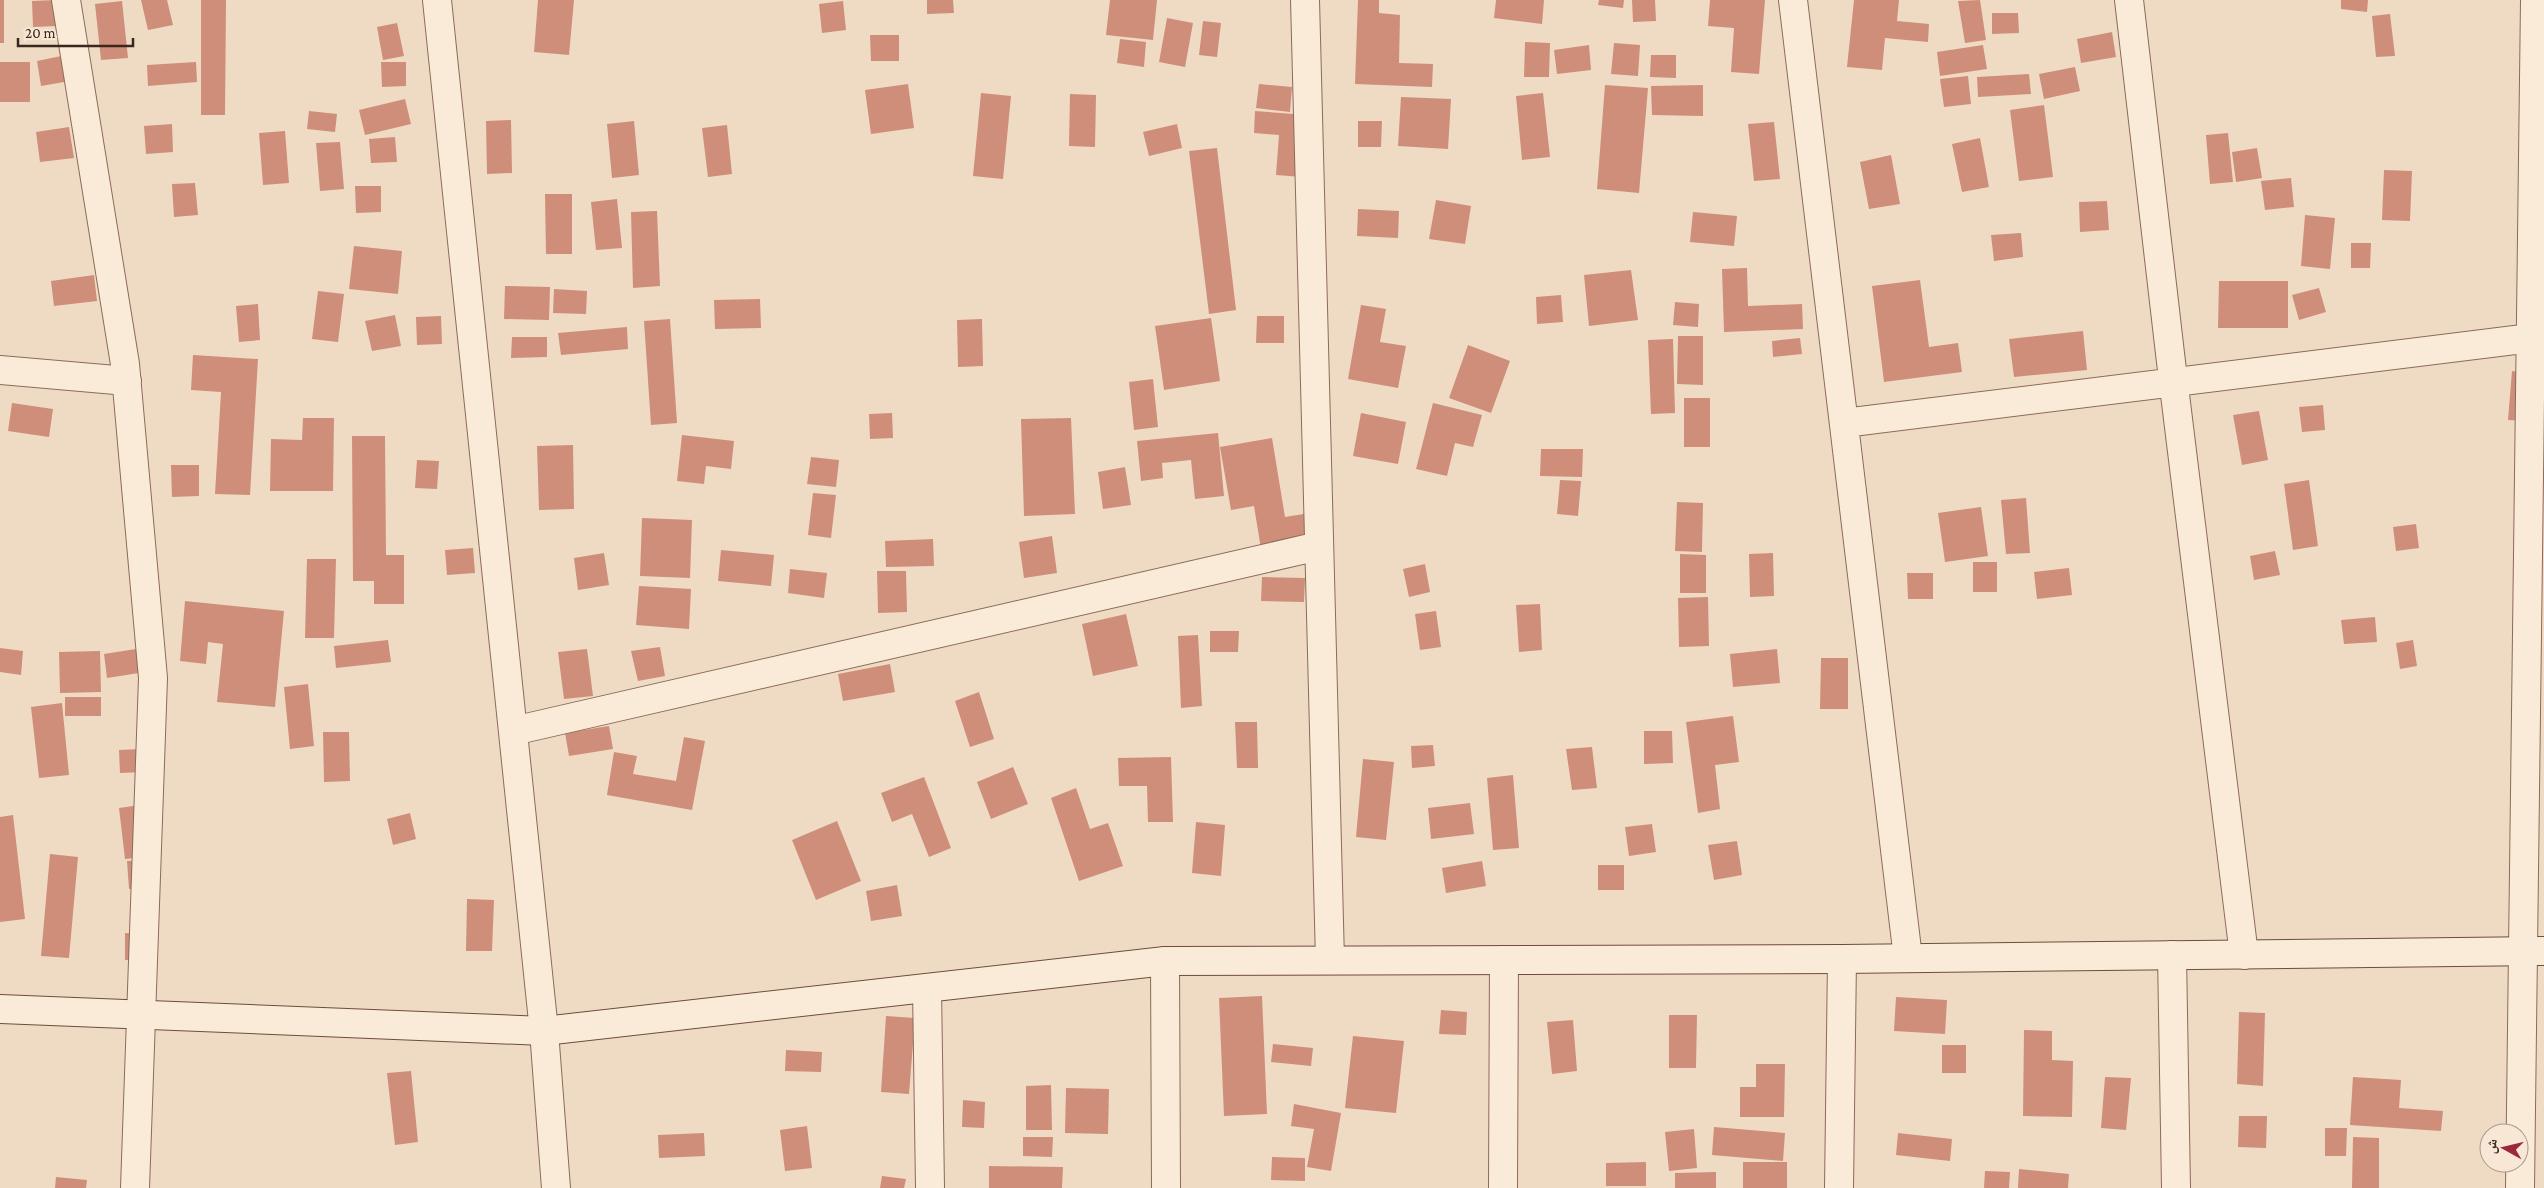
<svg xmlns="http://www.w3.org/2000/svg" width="2544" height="1188" font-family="'Crimson Pro','Noto Naskh Arabic',serif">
<rect width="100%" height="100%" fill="#efdbc4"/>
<path fill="#cf8e79" d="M0 0H4V43H0Z
M56 0 57 26 33 27 32 1Z
M141 0H167L173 25 148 30Z
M201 0H226L225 115H201Z
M538 0H574L569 55 534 52Z
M927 0H953L954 13 927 14Z
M1110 0H1157L1153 40 1106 35Z
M1358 0H1379V13L1400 15 1399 63 1433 64 1432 87 1355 84Z
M1496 0H1544L1542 24 1494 18Z
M1599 0H1624L1623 8 1598 5Z
M1632 0H1655L1656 21 1633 22Z
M1710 0H1765L1759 74 1731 72 1734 28 1708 26Z
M1854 0H1899L1897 21 1929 24 1928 42 1885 38 1882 70 1847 67Z
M1980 0 1986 40 1965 43 1958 1Z
M2341 0H2368L2367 12 2341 9Z
M122 1 128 58 101 60 95 4Z
M843 1 846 30 822 33 819 4Z
M1992 13H2018L2019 33 1992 34Z
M2390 14 2395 56 2376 57 2372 16Z
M1167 18 1193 23 1185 67 1159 62Z
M1203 21 1221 23 1217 57 1199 55Z
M397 23 404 56 383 60 377 27Z
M2112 32 2116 57 2081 63 2077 39Z
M870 35H899V61H871Z
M1120 39 1146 42 1144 67 1117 63Z
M1525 42 1550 43 1549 77H1524Z
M1614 43 1640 45 1638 76 1611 74Z
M1589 45 1591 70 1557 74 1554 50Z
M1983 45 1987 69 1940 76 1937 52Z
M66 55 70 81 41 86 37 61Z
M1651 55H1676V78L1650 77Z
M0 62H30V102H0Z
M196 62 197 82 148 86 147 65Z
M381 62H406V86L382 87Z
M2075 67 2080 91 2044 99 2039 74Z
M2029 74 2031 94 1978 97 1977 77Z
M1968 76 1971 104 1944 107 1940 79Z
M908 84 914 128 871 134 865 90Z
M1259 84 1292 87 1290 112 1256 108Z
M1605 85 1648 88 1639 193 1597 189Z
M1703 85V116L1652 115 1651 86Z
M981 93 1011 96 1003 179 973 176Z
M1543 93 1550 157 1522 160 1516 96Z
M1070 94 1096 95 1095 147 1069 146Z
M1401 97 1451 99 1448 149 1398 146Z
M405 99 411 124 365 135 359 110Z
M2044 105 2053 177 2019 181 2010 110Z
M309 111 337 114 335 132 307 129Z
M1255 111 1307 115 1302 177 1276 175 1279 135 1254 133Z
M511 120 512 173 487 174 486 121Z
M634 121 639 175 612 178 607 124Z
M1358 121H1382L1381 147H1358Z
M1774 122 1780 179 1754 181 1748 124Z
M172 124 173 152 146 154 144 126Z
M1177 124 1182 148 1149 156 1143 132Z
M727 125 732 174 708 177 702 128Z
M69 127 74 158 40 162 36 132Z
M285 131 289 183 263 185 259 133Z
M2228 133 2233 182 2210 184 2206 135Z
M395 137 397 162 371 163 369 139Z
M1980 138 1989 187 1962 192 1952 144Z
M340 142 344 189 320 191 316 143Z
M1217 148 1236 310 1209 314 1189 151Z
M2257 148 2262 178 2236 182 2232 152Z
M1891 155 1900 204 1869 209 1860 162Z
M2384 170 2412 171 2410 221 2382 220Z
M2291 178 2294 207 2265 210 2261 181Z
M195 183 198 215 174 217 172 184Z
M355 186H381V212L356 213Z
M545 194H572V254H546Z
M617 199 622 248 596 250 591 202Z
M1436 200 1471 206 1465 244 1429 239Z
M2107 201 2109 230 2080 232 2079 202Z
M1358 209 1399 211 1398 238 1357 236Z
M657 211 660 286 633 288 631 212Z
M1693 212 1737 216 1734 246 1690 242Z
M2305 215 2335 218 2330 269 2301 266Z
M2021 233 2023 257 1994 261 1991 235Z
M2351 243H2371L2370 268H2351Z
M354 246 402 251 398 294 349 289Z
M1747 268 1748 306 1802 304 1803 329 1724 332 1722 269Z
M1631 270 1638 320 1589 326 1584 275Z
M94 275 97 301 54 306 51 281Z
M1920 280 1929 347 1958 343 1962 372 1884 382 1872 286Z
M2219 281H2288V328H2218Z
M505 286 550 287 549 320 504 319Z
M2319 288 2326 312 2299 320 2292 295Z
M554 289 587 291 586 314 553 313Z
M318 291 344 294 338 342 312 339Z
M1561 295 1563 322 1537 324 1536 297Z
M760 299 761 328 715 329 714 300Z
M1675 302 1699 304 1698 327 1673 325Z
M258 304 260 340 239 342 236 306Z
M1361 305 1386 309 1380 342 1406 346 1398 388 1348 379Z
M395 315 401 346 372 351 365 321Z
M441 316 442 344 417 345 416 317Z
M1257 316H1284V343H1256Z
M1211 318 1220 381 1164 390 1155 326Z
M670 319 677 423 651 425 644 321Z
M982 319 983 366 958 367 957 320Z
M627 327 628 349 561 355 558 333Z
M2083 331 2087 370 2014 377 2009 339Z
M1678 336H1703V385L1677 384Z
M512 337H547V357L511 358Z
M1800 338 1802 354 1773 357 1772 341Z
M1673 339 1675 413 1651 414 1648 340Z
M1468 345 1510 361 1491 413 1449 398Z
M193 355 258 359 250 495 215 494 221 392 191 390Z
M2512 371 2543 375 2540 422 2508 420Z
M1153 379 1158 427 1134 430 1129 382Z
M1684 398H1710V447H1684Z
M12 403 53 409 49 437 8 431Z
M1433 403 1482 415 1473 447 1455 443 1447 476 1416 469Z
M2323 405 2325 430 2302 432 2299 407Z
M2259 411 2268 460 2242 465 2233 415Z
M892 413 893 438 870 439 869 414Z
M1361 413 1406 422 1398 464 1353 456Z
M303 418H334L333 491H270L271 439 302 440Z
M1071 418 1075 514 1024 516 1021 419Z
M1218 433 1224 496 1195 499 1191 460 1162 463 1163 478 1141 481 1137 441Z
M682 435 734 441 731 469 706 466 704 484 677 481Z
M352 436H385L386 555H404V604H374V581H353Z
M1272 438 1285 517 1316 512 1321 539 1261 549 1254 506 1231 510 1220 447Z
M573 445 574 509 539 510 537 446Z
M1541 449H1583L1582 477 1540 476Z
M811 457 839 460 836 487 807 484Z
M417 460 439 461 437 489 415 488Z
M171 465H199V496L172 497Z
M1125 467 1131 505 1103 509 1098 472Z
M1560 480 1581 481 1578 516 1557 514Z
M2309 480 2318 546 2293 550 2284 484Z
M813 493 836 495 831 538 808 535Z
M2026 498 2030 553 2006 554 2001 500Z
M1677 502 1703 503 1702 552 1675 551Z
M1981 507 1988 556 1945 562 1938 513Z
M642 518 692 520 690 578 640 576Z
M2416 524 2419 548 2396 551 2393 527Z
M1052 536 1057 573 1024 578 1019 542Z
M933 539 934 566 886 567 885 541Z
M473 548 475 573 447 575 445 550Z
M721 550 774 555 771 586 718 581Z
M2275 551 2280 575 2254 580 2250 556Z
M604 553 609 585 578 590 574 558Z
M1773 553 1774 596 1750 597 1749 554Z
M1680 554 1706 555V593H1680Z
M307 559H336L334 638H305Z
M1973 562H1997V592H1973Z
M1425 564 1430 592 1409 597 1403 569Z
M2069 568 2072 595 2037 599 2034 572Z
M790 569 827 573 824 598 788 593Z
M877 571H906L907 612 878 613Z
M1907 573H1933V599H1908Z
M1262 577 1305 578 1304 602 1261 601Z
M639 586 691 589 689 629 636 625Z
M1708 597 1709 646 1679 647 1678 598Z
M185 601 284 611 275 707 217 702 223 644 208 642 206 664 180 661Z
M1540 604 1542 650 1519 652 1516 605Z
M1436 611 1441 647 1420 650 1415 614Z
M1126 614 1138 666 1093 676 1082 624Z
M2375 617 2377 642 2344 644 2341 620Z
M1210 631H1239L1238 652H1210Z
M1198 635 1202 706 1181 708 1178 636Z
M388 640 391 662 336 668 334 646Z
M2413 640 2417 666 2400 669 2396 643Z
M660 647 665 676 638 681 631 651Z
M0 648 23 651 21 675 0 672Z
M136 649 139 673 107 678 104 654Z
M587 649 593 696 564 699 558 652Z
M1777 649 1780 683 1733 687 1730 654Z
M100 651 101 692 60 693 59 652Z
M1821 658H1848V709H1820Z
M890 664 895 692 843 701 838 674Z
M308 684 314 746 290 749 284 687Z
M979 692 994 739 970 747 955 701Z
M65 697H101V716H65Z
M62 703 69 775 39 778 31 707Z
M1733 716 1739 762 1715 765 1720 809 1698 813 1686 722Z
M1235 722H1257L1258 768H1237Z
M609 726 613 749 569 756 565 733Z
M1644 731H1672L1673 763 1644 764Z
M323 732H349L350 781 324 782Z
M684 737 705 741 692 810 607 795 614 752 637 756 633 774 676 781Z
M1433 745 1435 766 1412 768 1411 746Z
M1592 747 1597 788 1572 790 1566 749Z
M142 749 143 772 120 773 119 750Z
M1171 757 1173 822H1148L1147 786H1119L1118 758Z
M1363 759 1394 762 1386 840 1356 837Z
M1013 767 1028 804 991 819 977 782Z
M1513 775 1519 848 1493 850 1487 778Z
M924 777 951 848 929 857 912 814 892 822 881 793Z
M1076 788 1090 829 1108 823 1123 866 1079 881 1051 798Z
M1470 803 1474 834 1431 839 1428 808Z
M147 804 152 856 125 859 119 808Z
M410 813 416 839 393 845 387 819Z
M13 815 25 919 0 922V817Z
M837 821 861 881 816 900 792 840Z
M1196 822 1225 825 1221 876 1192 873Z
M1652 824 1656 852 1629 856 1625 827Z
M1737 841 1742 875 1714 880 1708 845Z
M50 854 78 857 69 958 41 956Z
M152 860 153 887 129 889 127 861Z
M1482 861 1486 886 1446 893 1442 868Z
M1598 865H1624V890H1598Z
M897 885 902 916 871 921 866 891Z
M467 899 494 900 492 951H466Z
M125 933 153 934V960H125Z
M1262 996 1267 1114 1224 1116 1219 998Z
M1896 997 1947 1000 1945 1034 1894 1031Z
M1441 1010 1467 1012 1466 1035 1439 1034Z
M2239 1012 2265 1013 2263 1086 2237 1084Z
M1669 1015H1697L1696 1068H1669Z
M886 1016 915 1018 909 1094 881 1092Z
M1573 1020 1577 1071 1552 1074 1547 1022Z
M2024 1030 2052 1031V1060L2073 1061 2072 1117 2023 1116Z
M1353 1036 1404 1041 1396 1113 1345 1108Z
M1273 1044 1313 1048 1311 1066 1271 1062Z
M1942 1045H1966V1073H1942Z
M786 1050 822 1052 821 1072 785 1071Z
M1756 1064H1785L1784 1117H1740V1087H1756Z
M411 1071 418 1142 395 1145 387 1073Z
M2105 1077 2131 1078 2126 1130 2101 1128Z
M2353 1077 2401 1080 2399 1108 2443 1111 2441 1131 2350 1125Z
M1051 1085 1052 1130H1026V1086Z
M1066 1088 1109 1089 1108 1134 1065 1133Z
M963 1100 985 1102 984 1128 962 1127Z
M1294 1104 1341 1113 1331 1171 1307 1167 1314 1129 1291 1126Z
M2239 1116H2267L2266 1148 2238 1147Z
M807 1126 812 1168 785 1171 780 1130Z
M1714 1127 1785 1133 1783 1161 1712 1155Z
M2325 1128H2347L2346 1156H2325Z
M1694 1129 1697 1168 1669 1171 1665 1132Z
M704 1133 705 1156 659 1158 658 1135Z
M1898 1133 1952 1139 1950 1161 1896 1155Z
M1023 1137H1053L1052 1157 1023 1156Z
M2353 1137 2379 1138V1188H2352Z
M1272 1157 1305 1158V1181L1271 1180Z
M1646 1162V1186H1606V1163Z
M1743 1162H1787V1188H1743Z
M989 1166 1063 1167 1062 1188H989Z
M2019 1169 2069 1174 2068 1188H2018Z
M1985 1171 2010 1172 2009 1188H1984Z
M1716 1172V1188H1675V1173Z
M882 1176 906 1179 904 1188H880Z
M56 1177 87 1180 86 1188H55Z"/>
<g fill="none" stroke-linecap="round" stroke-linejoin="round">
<g stroke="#8b6b5a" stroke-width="30">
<path id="street" d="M66 0 125 364 153 678 135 1188
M437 0 544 1031 556 1188
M1305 0 1330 960
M1793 0 1908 958
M2129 0 2171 362 2244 955
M0 370 127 381
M1844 423 2531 338
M513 731 1319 546
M2172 955 2176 1188
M1165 961 1166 1188
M927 988 930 1188
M1503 1188 1504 960
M1839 1188 1842 959
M2520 1188 2535 0"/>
</g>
<g stroke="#6d4d3d" stroke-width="30">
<path id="secondary" d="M0 1009 544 1031 1165 961 1842 959 2544 951"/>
</g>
<use href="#street" stroke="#faead8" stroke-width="28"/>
<use href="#secondary" stroke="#faead8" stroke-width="28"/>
</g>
<g transform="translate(2504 1148) rotate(278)"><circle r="24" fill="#f7e7d4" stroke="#ab9a8b"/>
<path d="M0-4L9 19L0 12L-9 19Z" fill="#9b283d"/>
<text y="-8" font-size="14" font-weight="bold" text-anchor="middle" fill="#3a271e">ش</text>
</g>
<path d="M18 38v8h115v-8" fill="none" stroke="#3a271e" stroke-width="2.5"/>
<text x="25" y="38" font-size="15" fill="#3a271e" stroke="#f7e7d4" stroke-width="4" paint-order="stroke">20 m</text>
</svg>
